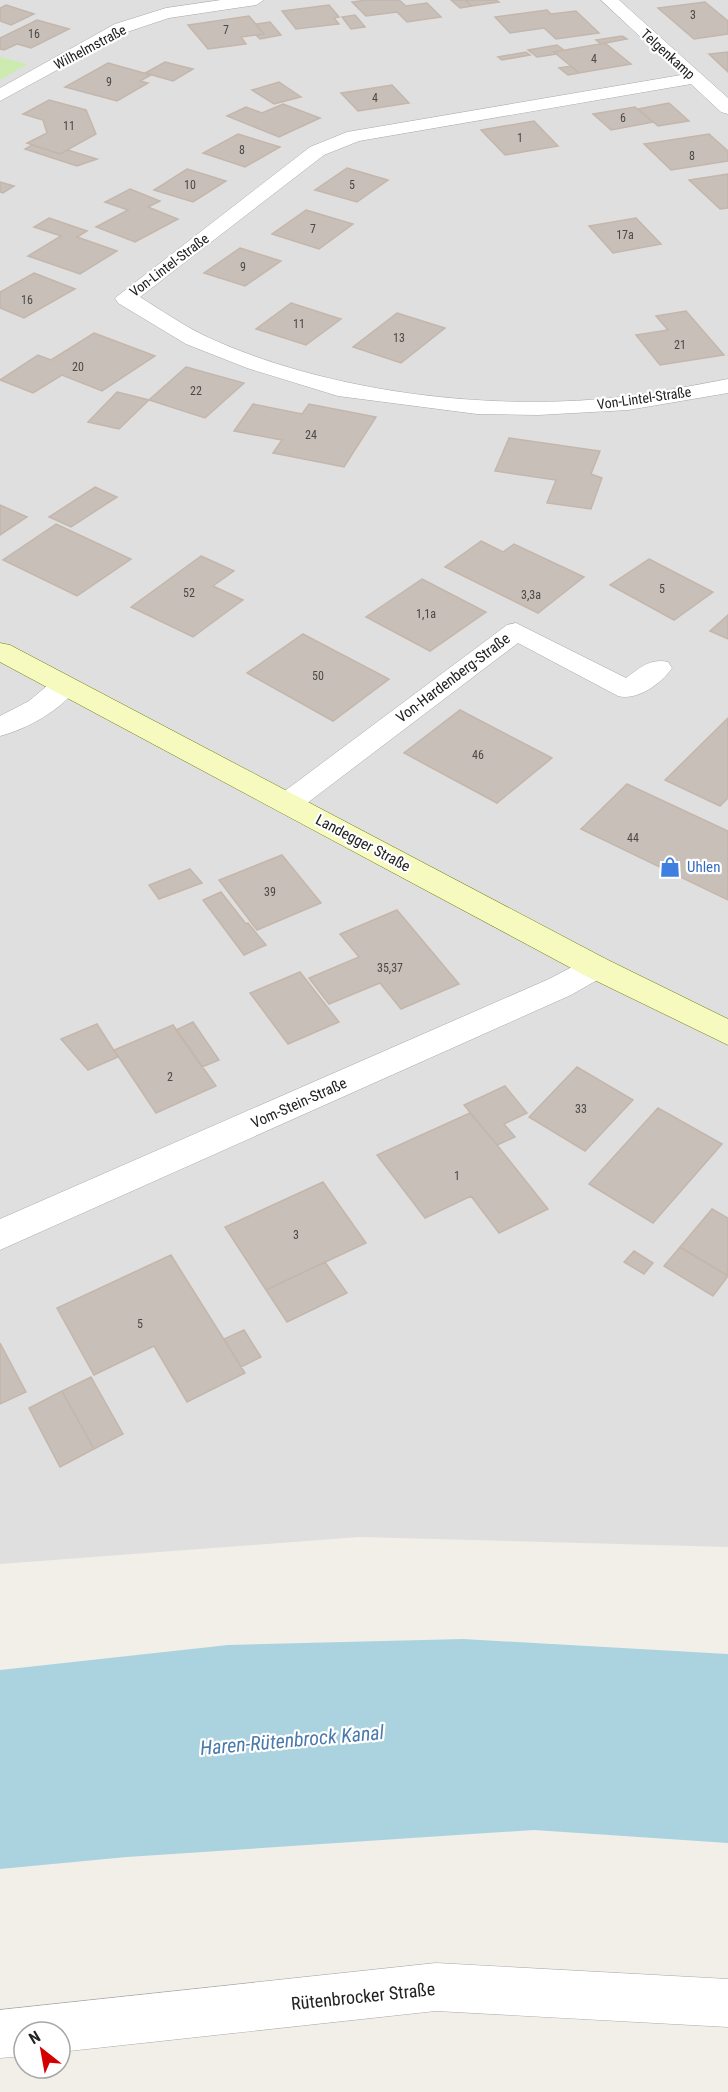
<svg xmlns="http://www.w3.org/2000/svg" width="728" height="2092" font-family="'Roboto Condensed',sans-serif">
<rect width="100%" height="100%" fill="#f2efe9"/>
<path fill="#e0dfdf" d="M0 0H728V1547L359 1537 0 1564Z"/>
<path fill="#cdebb0" d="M0 57 28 64 0 80Z"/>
<path fill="#aad3df" d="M463 1639 728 1654V1843L534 1830 127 1857 0 1869V1670L228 1645Z"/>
<path fill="#c7bfb8" stroke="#c4b6ab" stroke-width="1.5" d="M367 0H399L406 6 427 3 441 17 407 22 397 12 366 16 352 2Z
M451 0H465L472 6 460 8Z
M465 0H496L499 2 472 6Z
M705 2 728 21V34L694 39 658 8Z
M6 5 34 14 11 25 0 21V8Z
M329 5 339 17 334 18 339 24 296 29 282 11Z
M547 10 551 14 576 11 599 33 556 39 544 28 510 33 495 17Z
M355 15 365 27 351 29 342 17Z
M249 16 264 34 241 37 246 44 208 49 188 25Z
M37 20 69 29 31 48 17 44 4 50 0 49V38Z
M270 22 281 35 260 39 256 35 264 34 256 24Z
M622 36 627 39 601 44 596 40Z
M605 43 631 64 579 73 554 52Z
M557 45 564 50 554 52 557 54 537 57 528 50Z
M526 52 530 55 502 60 498 57Z
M728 52V72L709 54Z
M165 62 193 69 173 81 145 73Z
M108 63 151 75 140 81 148 83 117 101 65 87Z
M571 66 579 73 568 75 559 68Z
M279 82 301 97 274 104 252 90Z
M392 85 409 103 358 111 341 93Z
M49 100 86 110 96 134 60 154 27 143 47 133 43 120 23 114Z
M669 103 689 121 658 126 638 109Z
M283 104 320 118 279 137 227 116 246 107 262 113Z
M635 107 653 122 611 130 593 114Z
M534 121 558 146 505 155 481 130Z
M238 134 280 147 245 167 203 153Z
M709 134 728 151V161L671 170 644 144Z
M32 145 60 154 68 150 97 159 77 166 25 149Z
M347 168 388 180 357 202 315 190Z
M187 169 226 181 193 202 154 190Z
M728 174V208L720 209 689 180Z
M0 182 14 186 3 193 0 192Z
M130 189 160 201 148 207 178 219 135 242 96 227 128 210 105 202Z
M306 210 353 224 319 249 272 234Z
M49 218 87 231 77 237 117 251 80 274 28 256 61 236 34 227Z
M636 218 661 244 613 253 589 226Z
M240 248 281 261 245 286 204 273Z
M34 273 75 289 24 318 0 308V292Z
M291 303 341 319 306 345 256 329Z
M686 311 724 355 660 365 636 335 668 330 656 316Z
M397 313 445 328 401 363 353 347Z
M94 333 155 356 102 391 62 375 33 393 0 380 38 355 51 360Z
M186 367 244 383 205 418 149 400Z
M117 392 149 400 119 429 88 422Z
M253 404 302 414 309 404 376 417 344 467 273 453 282 440 234 431Z
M509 438 600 451 591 474 602 478 591 509 547 503 556 480 495 471Z
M95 487 117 497 71 527 49 517Z
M0 505 27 517 0 535Z
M56 524 131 559 77 596 3 560Z
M481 541 503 552 514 544 584 577 538 613 445 567Z
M201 556 234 571 213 586 243 600 193 637 131 607Z
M649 559 713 592 674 620 610 585Z
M422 579 486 612 430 651 366 617Z
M728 615V639L710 631Z
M303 634 389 679 333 721 247 673Z
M460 710 552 758 497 803 404 753Z
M728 718V798L720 806 665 780Z
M627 784 728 831V900L581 829Z
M282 855 321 903 257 930 219 880Z
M190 869 202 883 159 899 149 885Z
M221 892 246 924 248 923 266 945 244 955 203 900Z
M397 910 459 984 401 1009 380 983 329 1004 309 978 359 957 340 934Z
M300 972 339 1022 288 1044 250 993Z
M193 1022 219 1060 202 1067 176 1030Z
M97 1024 118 1057 88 1070 61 1039Z
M173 1025 216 1086 156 1113 114 1050Z
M577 1067 633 1100 585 1151 529 1117Z
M505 1086 527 1113 504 1124 515 1137 497 1145 464 1105Z
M658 1108 722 1144 653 1223 589 1184Z
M470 1113 497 1145 548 1209 499 1233 471 1196 425 1218 377 1155Z
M323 1182 366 1243 266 1290 225 1227Z
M712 1209 728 1218V1276L680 1247Z
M680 1247 728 1276 713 1296 664 1266Z
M634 1251 653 1263 644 1274 624 1262Z
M171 1255 245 1373 187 1402 154 1346 94 1375 57 1308Z
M325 1262 347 1293 287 1322 266 1290Z
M244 1330 261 1357 241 1367 224 1339Z
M0 1343 26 1392 0 1404Z
M91 1377 123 1434 94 1449 62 1391Z
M62 1391 94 1449 60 1467 29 1408Z"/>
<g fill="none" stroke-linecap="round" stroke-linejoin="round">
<g stroke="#a9a9a9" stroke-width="1">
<path id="minor" d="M221 0H264L256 5 169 18 127 32 0 101V88L115 24 166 8Z
M601 0H619L728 98V114L721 112 691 84 359 141 324 155 140 297C161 310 181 324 203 335 326 393 495 413 629 396 662 392 695 385 728 379V393L628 410 538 415 477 414 338 396 247 368 186 344 118 303 115 298 310 147 347 132 681 75Z
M516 623 626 678C640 668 650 658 668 662L672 668C661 684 637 701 618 696L518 643 298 810 288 813 278 810 273 803 278 796 507 625Z
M64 677 74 680 78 686C62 710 27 729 0 736V716L29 701 54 680Z
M595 955 606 959 611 967 606 975 571 995 0 1250V1219L549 979Z
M436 1963 728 1979V2027L436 2011 60 2052V2032H24V2056L0 2058V2010Z"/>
</g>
<g stroke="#707d05" stroke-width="1">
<path id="secondary" d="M0 643 10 645 606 959 728 1019V1045L584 975 0 662Z"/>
</g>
<use href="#minor" fill="#fff" fill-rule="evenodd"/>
<use href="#secondary" fill="#f7fabf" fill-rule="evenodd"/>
</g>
<defs>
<g id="shop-bare" transform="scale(1.62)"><path d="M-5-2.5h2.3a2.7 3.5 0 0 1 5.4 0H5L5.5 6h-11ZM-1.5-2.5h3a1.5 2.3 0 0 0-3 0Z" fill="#3f7fe0" stroke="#fff" stroke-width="2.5" paint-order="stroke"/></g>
</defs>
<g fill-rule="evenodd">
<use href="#shop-bare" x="670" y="867"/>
</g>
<g text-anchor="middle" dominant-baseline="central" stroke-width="4.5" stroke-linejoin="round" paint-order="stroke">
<g font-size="12" fill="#4b4948">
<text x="693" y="15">3</text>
<text x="226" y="30">7</text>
<text x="34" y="34">16</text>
<text x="594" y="59">4</text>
<text x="109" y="82">9</text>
<text x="375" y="98">4</text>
<text x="623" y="118">6</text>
<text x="69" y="126">11</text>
<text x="520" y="138">1</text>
<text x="242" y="150">8</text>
<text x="692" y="156">8</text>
<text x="190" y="185">10</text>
<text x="352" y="185">5</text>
<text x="313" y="229">7</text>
<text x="625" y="235">17a</text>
<text x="243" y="267">9</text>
<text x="27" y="300">16</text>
<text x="299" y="324">11</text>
<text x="399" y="338">13</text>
<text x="680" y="345">21</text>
<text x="78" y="367">20</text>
<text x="196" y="391">22</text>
<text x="311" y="435">24</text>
<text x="662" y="589">5</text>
<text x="189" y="593">52</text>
<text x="531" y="595">3,3a</text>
<text x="426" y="614">1,1a</text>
<text x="318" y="676">50</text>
<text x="478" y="755">46</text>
<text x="633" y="838">44</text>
<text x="270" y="892">39</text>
<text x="390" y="968">35,37</text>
<text x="170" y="1077">2</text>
<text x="581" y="1109">33</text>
<text x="457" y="1176">1</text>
<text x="296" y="1235">3</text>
<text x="140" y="1324">5</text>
</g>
<g font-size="14" fill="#222" stroke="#fff">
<text transform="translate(90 47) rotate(-28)">Wilhelmstraße</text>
<text transform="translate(668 54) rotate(42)">Telgenkamp</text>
<text transform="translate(169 265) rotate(-37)">Von-Lintel-Straße</text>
<text transform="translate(644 398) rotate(-8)">Von-Lintel-Straße</text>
</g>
<g font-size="15" fill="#222" stroke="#fff">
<text transform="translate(453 678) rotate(-37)">Von-Hardenberg-Straße</text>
<text transform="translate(363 843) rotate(28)">Landegger Straße</text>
<text transform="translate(299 1103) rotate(-24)">Vom-Stein-Straße</text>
</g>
<g font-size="15" fill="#366cbe" stroke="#fff" text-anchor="start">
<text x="687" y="867">Uhlen</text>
</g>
<g font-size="18" fill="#222" stroke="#fff">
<text transform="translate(363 1996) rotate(-6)">Rütenbrocker Straße</text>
</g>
<g font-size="20" font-style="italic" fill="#4a7aab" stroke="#fff">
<text transform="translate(292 1740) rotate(-5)">Haren-Rütenbrock Kanal</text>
</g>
</g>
<g transform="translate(42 2050) rotate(329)"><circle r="28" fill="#ffffff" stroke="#a7a7a7" stroke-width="1.5"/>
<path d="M0-4.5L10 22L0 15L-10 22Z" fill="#d40000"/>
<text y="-9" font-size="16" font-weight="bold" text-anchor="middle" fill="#222222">N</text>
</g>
</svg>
